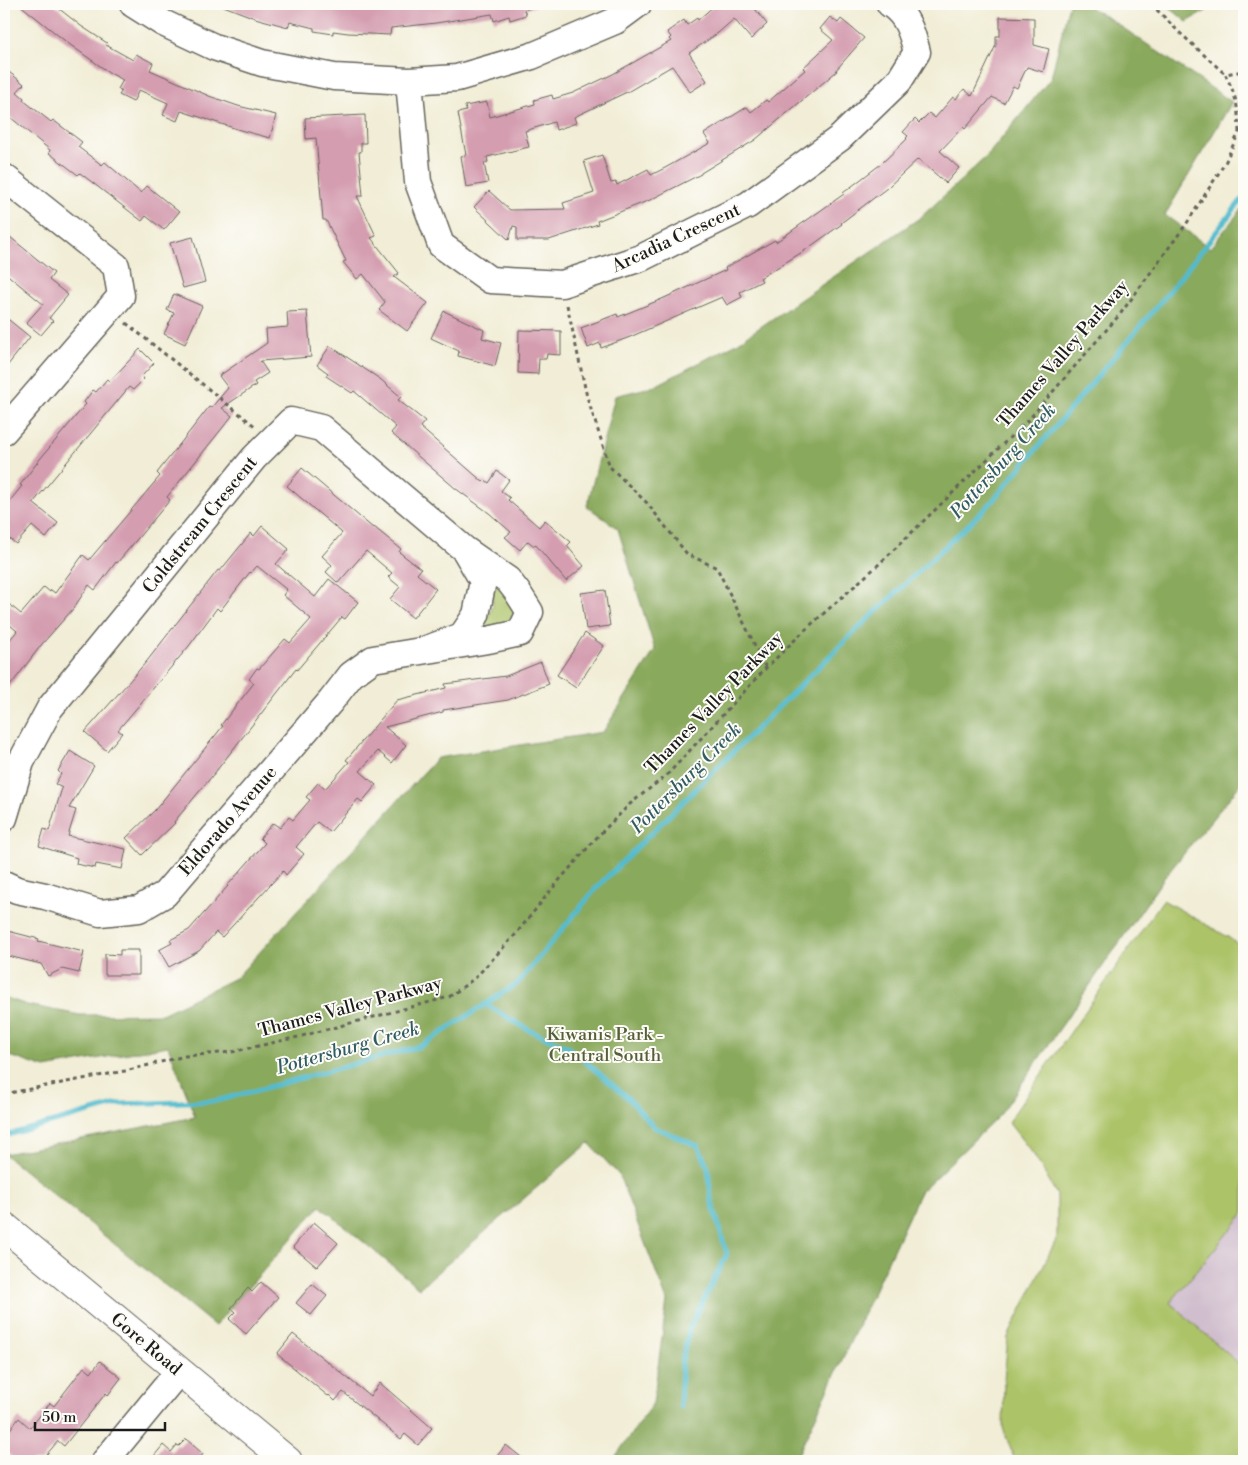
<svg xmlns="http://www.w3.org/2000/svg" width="1248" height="1465" font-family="'Libre Bodoni',serif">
<rect width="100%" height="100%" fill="#fdfcf7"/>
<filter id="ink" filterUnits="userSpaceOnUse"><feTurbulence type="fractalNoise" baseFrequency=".02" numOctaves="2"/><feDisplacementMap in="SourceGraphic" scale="10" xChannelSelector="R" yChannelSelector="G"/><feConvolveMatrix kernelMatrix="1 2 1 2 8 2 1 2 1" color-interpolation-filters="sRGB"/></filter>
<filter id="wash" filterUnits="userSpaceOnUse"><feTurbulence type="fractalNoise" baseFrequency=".0096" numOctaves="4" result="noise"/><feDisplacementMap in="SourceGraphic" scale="20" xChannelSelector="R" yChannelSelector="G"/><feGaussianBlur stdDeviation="1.12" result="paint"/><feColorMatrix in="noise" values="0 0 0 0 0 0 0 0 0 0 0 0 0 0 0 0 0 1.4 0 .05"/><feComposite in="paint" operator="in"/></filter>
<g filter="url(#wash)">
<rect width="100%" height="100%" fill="#f1edd6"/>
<path fill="#d0bdcd" d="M1244 1176V1384L1146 1296Z"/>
<path fill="#acc368" stroke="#647042" d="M497 586 520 603 514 625 482 630C483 623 487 620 489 615 494 607 493 599 492 590Z
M1163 900 1228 937 1244 949V1213L1170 1303 1244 1368V1459L1243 1461H1015L1003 1428 1004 1380 1008 1337 1057 1238V1195L1034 1155 1008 1122Z"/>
<path fill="#89a95c" stroke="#52623c" d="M1069 4H1084L1110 19 1232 102 1165 215 1210 248 1244 206V780L1164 878 1000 1115 920 1192 795 1461H615L613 1460 653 1403 667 1301 619 1175 589 1143 419 1288 320 1206 215 1326 4 1154 195 1117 168 1046 45 1068 4 1054V997L27 1005 80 1015 162 1014 237 977 437 758 603 732 655 650 618 529 587 506 615 396 655 386 737 343 921 217 987 156 1051 78Z
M1165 4H1218L1187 22Z"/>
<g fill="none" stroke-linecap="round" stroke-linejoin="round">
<path stroke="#51bbce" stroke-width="5" d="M485 1004 529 1030 568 1047 628 1098 654 1127 698 1146 708 1167 711 1199 727 1254 690 1327 682 1360 680 1407
M4 1136 118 1104 216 1101 421 1046 518 983 598 886 845 641 989 505 1159 304 1244 197"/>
</g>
<g id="blocks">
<path fill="#d49db0" d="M19 4H53L81 26 107 43 106 45 133 60 136 54 153 63 150 70 209 96 238 106 276 115 270 138 240 130 181 111 177 121 163 115 168 103 139 90 133 102 119 95 122 91 118 89 123 80 110 73 69 44Z
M221 4 387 5 536 4V6L524 10 526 15 510 20 509 16 494 21 492 14 436 23 391 28 390 35 348 33 333 31V34L314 31V28L290 22 288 27 255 18 221 5Z
M716 4H751L767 24 751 39 734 19 718 33 689 53 707 81 690 92 672 66 629 91 574 117 576 123 556 130 554 122 525 131 529 147 487 157 488 162 484 163 488 183 466 187 461 156 466 155 458 113 466 111 465 106 487 102 490 117 535 104 534 100 552 95 553 99 573 93 613 74 671 41 669 39 671 37 667 32 684 20 687 25 697 18 698 20Z
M830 17 838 23 841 19 864 38 836 70 837 71 755 140 701 173V174L650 200 597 221 598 224 549 240H517V227L513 226 509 240 474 207 489 191 510 210 565 209 563 203 594 193 584 161 602 155 611 183 616 182 617 185 648 169 651 175 665 168 710 143 704 134 747 107 751 112 766 100 768 102 805 70 803 68 833 40 820 29Z
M1000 17 1034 18V45L1049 49 1043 72 1027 67 1017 88 1013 86 1004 103 992 97 965 129 963 127 940 151 959 168 946 183 918 159 887 188 841 223 842 224 804 251 760 278 762 281 740 292 742 297 727 305 722 297 630 337 601 348 600 343 588 348 581 328 617 314 618 317 623 315 662 299 726 270 725 268 775 240 776 242 844 194 843 193 881 164 907 139 906 138 908 136 903 132 915 119 919 123 929 113 935 118 953 97 956 99 964 89 972 96 996 45V36H1000Z
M4 68 24 84 17 92 24 98 23 100 51 122 53 120 82 142 78 147 102 165 105 162 141 193 147 186 179 212 164 230 146 216 142 221 80 173 78 175 49 153 50 150 4 112Z
M365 115 366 143H361V152H359L363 196H357L376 236 371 238 399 273 394 277 428 303 407 331 379 310 385 302 363 274 357 279 343 262 346 261 326 220H323L316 138 306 139 305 118Z
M4 232 54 273 49 280 68 295 49 318 53 321 41 335 26 323 43 304 4 272Z
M193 237 205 282 183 288 170 243Z
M174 294 202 306 185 344 164 334 174 313 167 310Z
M307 311 311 357 260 361 268 373 254 382 256 385 222 408 232 416 167 497 170 500 117 563 116 562 95 590 89 585 73 609 42 644 4 694V647L17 631 4 620V600L21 614 44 587 50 592 51 590 55 593 83 555 89 560 160 476 157 473 209 407 211 408 228 388 219 376 267 343 266 329 288 327 287 312Z
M444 311 484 330 482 338 501 343 495 366 458 356 459 351 431 338Z
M4 316 30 337 4 370Z
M519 330 561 331V355L547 354 546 359H539L538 374 518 373Z
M330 346 380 379 401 397 398 400 425 421 420 427 483 482 485 480 489 483 497 471 509 480 501 491 510 498 508 500 539 527 545 520 571 542 567 546 584 566 566 581 535 544 534 546 528 541 520 550 505 537 511 532 489 513 455 488 391 433 396 427 354 391 352 393 326 376 328 373 317 365Z
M140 349 154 363 142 376 144 379 133 390 129 387 33 503 58 523 46 538 32 526 16 544 4 534V508L22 486 20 485 40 459 86 404 84 402 93 390 96 392 107 379 110 381Z
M302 468 373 528 374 527 401 549 399 552 421 569 417 574 436 589 413 618 390 599 400 587 388 577 392 573 366 551 338 583 326 572 332 565 322 556 342 533 287 486Z
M262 526 289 549 276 564 315 597 329 579 358 602 345 619 342 617 297 670 296 669 213 775 174 822 175 823 142 855 126 838 155 810 223 726 221 725 254 683 249 679 257 668 259 669 285 639 290 643 311 619 283 595 287 590 257 566 251 573 250 572 220 611 217 608 189 646 118 730 122 733 107 751 85 732 147 661 218 570 220 571 251 533 254 536Z
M605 590 610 626 586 629 581 593Z
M585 633 604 646 576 688 557 675Z
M541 662 549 684 508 700 443 710V712L385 727 406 745 392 763 378 751 360 771 376 785 362 802 358 799 330 832 317 822 296 847 304 854 286 875 283 871 222 937 216 932 199 951 169 967 159 950 172 943 170 940 189 930 228 886H227L265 843 260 838 273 823 280 828 289 817 293 820 310 800 306 797 318 783 325 789 349 762 346 760 397 700 446 688 445 684 506 676Z
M70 751 94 766 69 808 76 810 68 836 126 849 122 869 96 864 95 868 76 864 77 858 39 846 44 829 49 831 62 788 55 784 61 774 58 771Z
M4 930 39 939 38 941 84 952 79 973 62 969 48 976 41 964 4 955Z
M120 950H139V975H105V954L120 955Z
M314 1222 338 1243 317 1267 293 1247Z
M261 1282 278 1297 246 1334 229 1319 236 1312 231 1308 248 1288 252 1292Z
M312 1284 327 1296 311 1315 296 1303Z
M293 1334 370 1396 380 1383 432 1428 418 1445 405 1434 401 1439 343 1392 335 1401 329 1395 328 1396 277 1354Z
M100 1361 121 1378 108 1395 106 1393 64 1446 58 1441 41 1461H17L4 1451V1437L19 1418 30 1428 50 1403 54 1406 84 1367 91 1373Z
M186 1439 203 1454 198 1461H150L163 1445 171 1452 177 1445 179 1446Z
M506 1445 526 1461H493Z"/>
</g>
</g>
<g filter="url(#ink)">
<use href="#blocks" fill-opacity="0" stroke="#67655d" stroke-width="1"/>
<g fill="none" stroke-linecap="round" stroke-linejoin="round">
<g stroke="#67655d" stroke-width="29">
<path id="minor" d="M133 4 163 23 214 47 262 63 334 77 409 81 457 78 532 56 615 21 638 4
M409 81 418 182 441 245 490 280 562 284 641 258 748 205 840 138 899 81 917 52C912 33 908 16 890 4
M4 177 116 266 121 296 4 431
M4 818 21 762 50 708 254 458 291 421 321 428 465 550 508 580 518 593 530 612 520 633 488 640 421 651
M4 884 17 890 45 896 100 913 139 909 165 894 331 701 351 675 373 659 421 651 462 636 476 615 483 581 466 552
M105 1461 179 1371"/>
</g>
<g stroke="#67655d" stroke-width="30">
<path id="major" d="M4 1226 288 1461"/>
</g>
<path stroke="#67655d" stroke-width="3" stroke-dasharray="4 4" stroke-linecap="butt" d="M1151 4 1180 33 1225 74
M1239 132C1238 107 1237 97 1225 74L1244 71
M567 305 587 397 610 467 647 503 687 554 717 568 766 668
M126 323 256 427
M4 1094 125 1071 185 1056 232 1052 298 1037 449 997 475 978 515 935 556 884 599 835 630 804 668 774 766 668 805 630 877 566 1030 418 1121 313 1187 223 1225 163 1244 121"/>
<use href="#minor" stroke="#fff" stroke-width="26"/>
<use href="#major" stroke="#fff" stroke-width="28"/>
</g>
</g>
<g text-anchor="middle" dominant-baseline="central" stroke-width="4" stroke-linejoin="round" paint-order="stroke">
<g font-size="18" fill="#1c1c1c" stroke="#fdfcf7">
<text transform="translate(676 238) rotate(-25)">Arcadia Crescent</text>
<text transform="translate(1063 354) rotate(-49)">Thames Valley Parkway</text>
<text transform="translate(200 525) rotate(-51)">Coldstream Crescent</text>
<text transform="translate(714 703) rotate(-46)">Thames Valley Parkway</text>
<text transform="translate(228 821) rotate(-49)">Eldorado Avenue</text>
<text transform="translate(350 1007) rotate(-15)">Thames Valley Parkway</text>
<text transform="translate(146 1344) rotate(40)">Gore Road</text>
</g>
<g font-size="18" fill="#565f3a" stroke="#fdfcf7">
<text x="605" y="1034">Kiwanis Park -<tspan x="605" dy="21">Central South</tspan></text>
</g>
<g font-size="19" font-style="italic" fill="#315c63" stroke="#fdfcf7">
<text transform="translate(1003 461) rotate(-48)">Pottersburg Creek</text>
<text transform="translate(686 778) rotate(-45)">Pottersburg Creek</text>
<text transform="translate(348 1048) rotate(-16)">Pottersburg Creek</text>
</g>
</g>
<rect width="1248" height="1465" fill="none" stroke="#fdfcf7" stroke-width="20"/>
<path d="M35 1422v8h130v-8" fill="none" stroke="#1c1c1c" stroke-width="2.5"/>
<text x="42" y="1422" font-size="15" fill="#1c1c1c" stroke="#fdfcf7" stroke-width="4" paint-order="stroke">50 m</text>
</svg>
